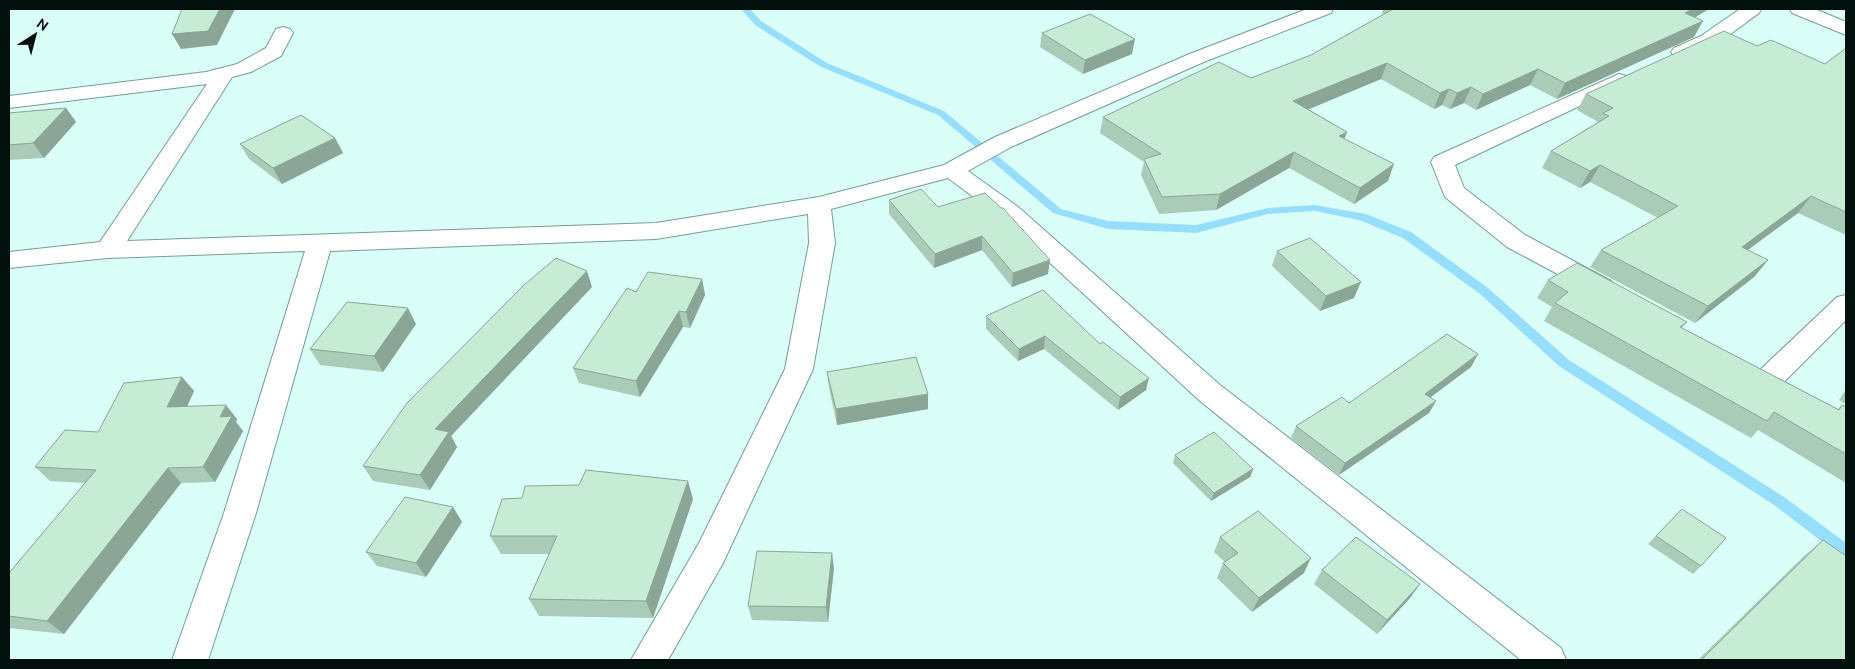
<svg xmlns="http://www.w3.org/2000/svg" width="1855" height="669" font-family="Ubuntu,sans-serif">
<rect width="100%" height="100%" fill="#dafff8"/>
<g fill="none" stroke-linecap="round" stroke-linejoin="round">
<path fill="#97defc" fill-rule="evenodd" d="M741 9H750L761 21 827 63 944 111 1061 209 1108 221 1196 225 1268 208 1315 205 1366 214 1411 232 1488 288 1569 360 1784 497 1846 543V557L1841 556 1774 505 1559 366 1480 294 1403 238 1359 220 1315 211 1268 214 1196 233 1108 229 1053 213 938 115 821 67 755 25Z"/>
<g stroke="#729e96" stroke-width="2">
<path id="minor" d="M1307 9H1333L1331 13 1206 61 1011 147 968 171 1017 206 1220 385 1561 648 1566 660H1521L1200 401 999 216 948 178 831 209 835 243 813 369 723 563 668 660H631L699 543 785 369 809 243 808 214 656 239 330 251 256 513 208 660H172L224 513 305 251 108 258 9 268V252L100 242 207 84 9 108V96L206 72 237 64 266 48 276 29 283 27 290 29 293 33 281 56 251 72 232 77 127 241 656 223 819 197 944 165 995 137 1192 53Z
M1740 9H1761L1759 13C1739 27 1699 62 1674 56L1671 52 1674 48 1701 36Z
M1790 9H1815L1846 22V35L1792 13Z
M1619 74 1626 76 1629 80 1626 84 1455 165 1464 188 1525 235 1611 281 1615 287 1611 293 1602 296 1593 293 1507 247 1445 197 1431 162 1434 157Z
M1846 295V320L1781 385 1771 388 1761 385 1757 377 1761 369 1837 297Z"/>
</g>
<use href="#minor" fill="#fff" fill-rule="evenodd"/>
</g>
<path fill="#aacbb8" d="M1383 9H1709L1695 17 1694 37 1557 99 1530 85 1476 110 1464 103 1450 109 1442 105 1434 109 1381 79 1308 109 1347 132 1344 139 1388 181 1354 204 1289 168 1216 210 1159 214 1141 175 1144 162 1100 133 1103 117 1251 78 1311 55 1384 14 1382 13Z
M1042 33 1132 54 1083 74 1040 47Z
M1757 46 1825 64 1846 48V235L1798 213 1747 250 1768 260 1754 277 1695 323 1590 267 1601 250 1658 218 1590 182 1580 188 1542 168 1551 151 1598 122 1577 110 1586 94Z
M66 108 76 122 44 158 9 160V113Z
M335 138 343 153 282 184 249 159 240 144Z
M889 200 938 207 1048 274 1012 287 982 250 934 268 889 214Z
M1277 251 1354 298 1320 311 1272 266Z
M702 279 705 295 690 328 683 327 640 397 579 383 573 368 636 292Z
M1548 280 1687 322 1682 328 1838 409 1842 405 1846 407V483L1758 430 1751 438 1544 321 1552 307 1537 298Z
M592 287 451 436 457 447 430 490 373 481 363 466Z
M986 316 1100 344 1146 390 1118 410 1044 349 1018 361 986 329Z
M416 324 383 372 320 365 310 349Z
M1471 367 1430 397 1436 401 1429 413 1339 475 1291 438 1296 426 1349 403Z
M827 372 928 409 837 425 829 388Z
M182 377 194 391 187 407 237 419 236 422 243 431 215 482 181 483 64 634 9 628V573L85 483 50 481 35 467 98 432Z
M1846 389V404L1839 400Z
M1175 455 1253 469 1250 477 1211 501 1173 463Z
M693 499 653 618 539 616 529 599 549 554H501L490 536Z
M453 507 462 522 426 577 377 566 366 552Z
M1682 509 1701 566 1693 574 1648 544Z
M1220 537 1304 573 1252 612 1217 578 1223 563 1225 562 1214 552Z
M1823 540 1846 660H1698L1803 557Z
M834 568 828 622 752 620 748 606Z
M1322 570 1410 598 1377 634 1314 584Z"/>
<path fill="#8ba596" d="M220 9H235L217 45 181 49 172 34Z
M1693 9H1709L1676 29 1685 13Z
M1703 21 1694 37 1557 99 1565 83Z
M1135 39 1132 54 1083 74 1085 60Z
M1387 63 1381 79 1288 118 1293 101Z
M1538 69 1530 85 1476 110 1483 94Z
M1471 87 1464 103 1450 109 1457 93Z
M1449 89 1442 105 1434 109 1440 93Z
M66 108 76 122 44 158 33 143Z
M1347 132 1341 148 1339 136Z
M335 138 343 153 282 184 273 168Z
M1294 152 1289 168 1216 210 1220 194Z
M1394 164 1388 181 1354 204 1360 188Z
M1600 165 1590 182 1580 188 1590 171Z
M1811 196 1798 213 1729 264 1742 247Z
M982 236V250L934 268 935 254Z
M1050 260 1048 274 1012 287 1013 273Z
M1768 260 1754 277 1695 323 1708 306Z
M587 271 592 287 451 436 457 447 430 490 420 475 435 429Z
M702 279 705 295 690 328 686 312Z
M1361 282 1354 298 1320 311 1326 296Z
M408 308 416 324 383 372 374 356Z
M679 311 683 327 640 397 636 381Z
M1045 336 1044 349 1018 361 1019 349Z
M1478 354 1471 367 1419 406 1425 394Z
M182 377 194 391 180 422 167 407Z
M1149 378 1146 390 1118 410 1120 397Z
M928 394V409L837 425 836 409Z
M1436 401 1429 413 1339 475 1345 463Z
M226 405 237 419 236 422 243 431 215 482 203 467 220 417Z
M168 468 181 483 64 634 47 621Z
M1253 469 1250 477 1211 501 1214 493Z
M688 481 693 499 653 618 646 601Z
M453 507 462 522 426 577 416 563Z
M832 553 834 568 828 622 826 607Z
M1311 558 1304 573 1252 612 1259 598Z
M1420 584 1410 598 1377 634 1387 620Z"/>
<path fill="#c6ecd6" stroke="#8ba596" d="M182 9H220L208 31 172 34Z
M1393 9H1693L1685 13 1703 21 1565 83 1538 69 1483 94 1471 87 1457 93 1449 89 1440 93 1387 63 1293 101 1347 132 1339 136 1394 164 1360 188 1294 152 1220 194 1162 197 1144 159 1161 154 1103 117 1219 62 1251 78 1311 55Z
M1090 14 1135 39 1085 60 1042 33Z
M1724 31 1757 46 1771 40 1825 64 1846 48V212L1811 196 1742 247 1768 260 1708 306 1601 250 1678 206 1600 165 1590 171 1551 151 1609 116 1603 113 1613 108 1586 94Z
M66 108 33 143 9 145V113Z
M301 115 335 138 273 168 240 144Z
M921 189 938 207 985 193 1001 208H1003L1050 260 1013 273 982 236 935 254 889 200Z
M1310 238 1361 282 1326 296 1277 251Z
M556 258 587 271 435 429 449 432 420 475 363 466 407 403 524 285Z
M1577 263 1687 322 1680 327 1839 410 1842 405 1846 407V454L1774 412 1767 421 1555 303 1568 292 1548 280Z
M648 272 702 279 686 312 679 311 636 381 573 368 627 288 636 292Z
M1043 290 1100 344 1103 342 1149 378 1120 397 1045 336 1019 349 986 316Z
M347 302 408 308 374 356 310 349Z
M1447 334 1478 354 1425 394 1436 401 1345 463 1296 426 1342 397 1349 403Z
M916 357 928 394 836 409 827 372Z
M182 377 167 407 226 405 220 417 232 416 203 467 168 468 47 621 9 616V573L96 470 35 467 65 430 98 432 124 383Z
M1214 432 1253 469 1214 493 1175 455Z
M586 470 688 481 646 601 529 599 557 536H490L502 499 522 498 525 486 579 485Z
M405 497 453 507 416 563 366 552Z
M1682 509 1726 538 1701 566 1656 536Z
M1258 511 1311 558 1259 598 1223 563 1238 553 1220 537Z
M1356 537 1420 584 1387 620 1322 570Z
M1823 540 1846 556V660H1701Z
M757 551 832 553 826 607 748 606Z"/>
<rect width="1855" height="669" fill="none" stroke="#010f0d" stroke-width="20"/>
<g transform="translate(35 35) rotate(36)" stroke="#dafff8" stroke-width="4" paint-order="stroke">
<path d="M0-4L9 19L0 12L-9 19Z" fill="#010f0d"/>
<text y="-8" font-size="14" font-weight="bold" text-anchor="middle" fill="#010f0d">N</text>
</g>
</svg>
